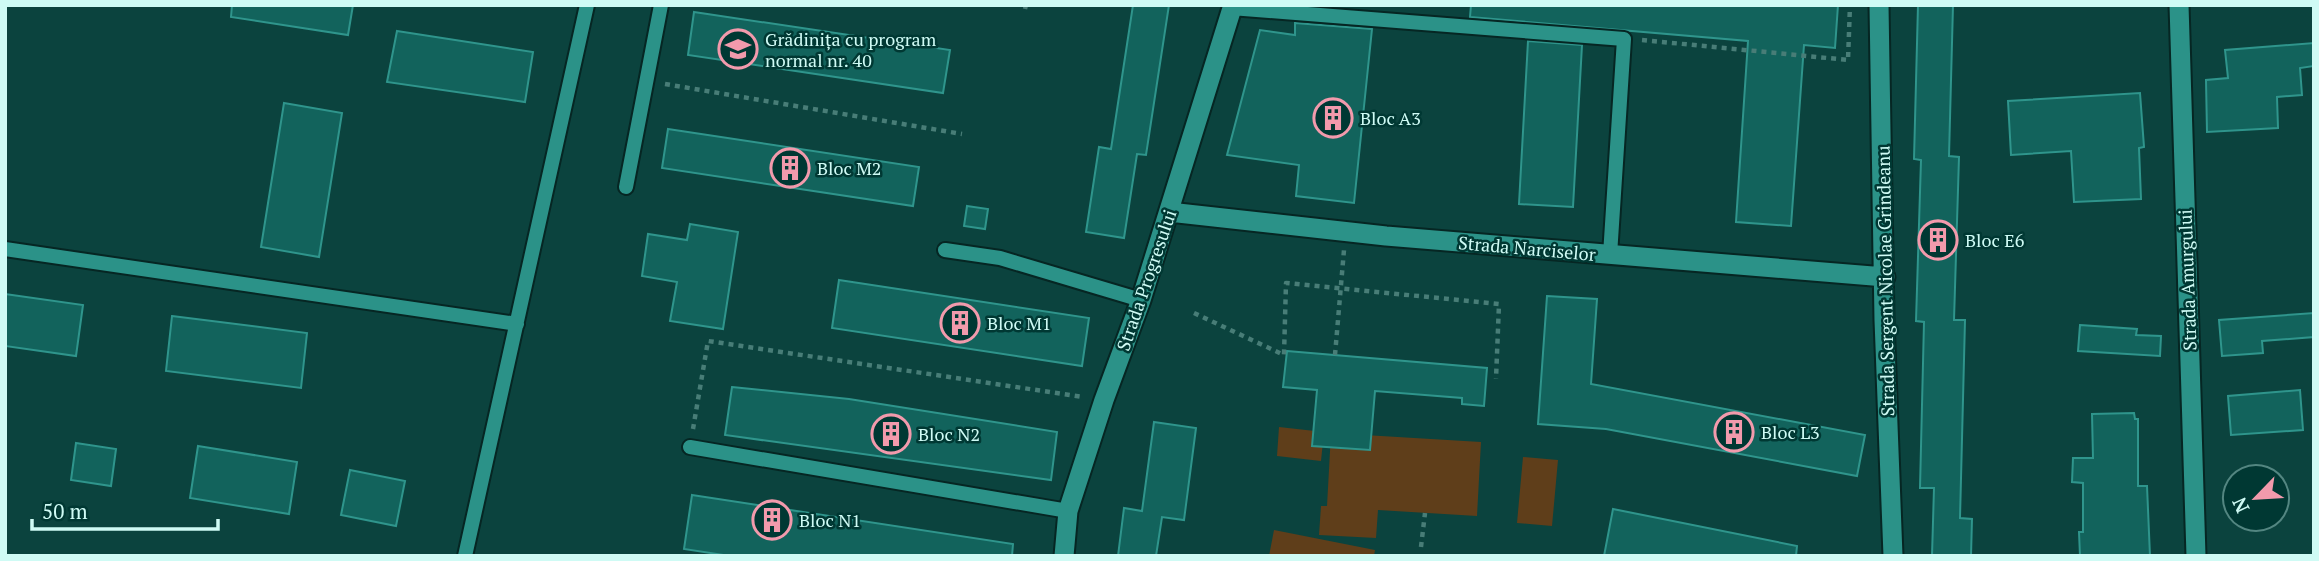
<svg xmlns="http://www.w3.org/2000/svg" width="2319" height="561" font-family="'PT Serif',serif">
<rect width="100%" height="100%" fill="#0b433e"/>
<path fill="#5f3e1a" d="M1279 427 1324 432 1321 461 1277 456Z
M1331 433 1481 442 1477 516 1378 510 1376 538 1319 535 1321 506H1327Z
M1523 457 1558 460 1552 526 1517 523Z
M1274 530 1375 550 1374 556H1269Z"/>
<path fill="#12635c" stroke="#2f958c" stroke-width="2" d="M232 5H353L348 35 231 17Z
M1133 5H1169L1146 155 1137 154 1124 238 1086 232 1099 147 1111 149Z
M1471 5H1838L1835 48 1804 45 1791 226 1736 222 1748 41 1470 17Z
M1918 5H1953L1949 156 1959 157 1954 320H1965L1960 518 1972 519 1971 556H1932L1934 488H1920L1924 322 1916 321 1921 160 1914 159Z
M694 12 950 50 943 93 688 55Z
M1295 23 1372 29 1354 203 1296 196 1299 165 1227 155 1260 30 1295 35Z
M397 31 533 52 525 102 387 82Z
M1528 41 1582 45 1573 207 1519 204Z
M2314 43V66L2300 68 2302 95 2277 97 2278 128 2207 132 2206 80 2228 78 2225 50Z
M2140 93 2144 147 2139 148 2141 199 2074 202 2071 151 2011 155 2008 101Z
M284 103 342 113 319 257 261 247Z
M668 129 919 167 913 206 662 168Z
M967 206 988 209 985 229 964 226Z
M690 224 738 232 723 329 670 321 677 282 642 276 648 234 687 240Z
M839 280 1089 318 1082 366 832 328Z
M5 294 83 305 76 356 5 346Z
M1547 296 1597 299 1591 384 1865 435 1857 476 1606 429 1538 424Z
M2314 313V337L2262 341 2263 353 2222 356 2219 320Z
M172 316 307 333 301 388 166 371Z
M2080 325 2137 329 2136 335 2161 336 2160 356 2078 351Z
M1287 351 1487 368 1484 406 1462 404V398L1375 391 1370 450 1312 446 1317 390 1283 387Z
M732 387 849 399 1057 432 1051 480 725 435Z
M2300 390 2303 430 2231 435 2228 396Z
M2134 413 2135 419H2138V486H2147L2150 556H2080L2079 532H2083V483L2072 482 2073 458H2093L2092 414Z
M1154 422 1196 428 1184 520 1162 517 1156 556H1118L1124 508 1142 511Z
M76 443 116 449 111 486 71 480Z
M198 446 297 462 289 514 190 498Z
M350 470 405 481 396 526 341 515Z
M692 495 1013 544 1012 556H730L684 549Z
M1613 509 1797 546 1796 556H1604Z"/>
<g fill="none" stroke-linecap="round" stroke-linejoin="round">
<g stroke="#062623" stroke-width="18">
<path id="service" d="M1231 8 1624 39 1610 255
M626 187 661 5
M5 249 517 324
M945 250 1000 258 1141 300
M690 447 1068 511
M465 556 587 5"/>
</g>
<g stroke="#062623" stroke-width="23">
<path id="minor" d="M1879 5 1884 320 1893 556
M2179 5 2196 556
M1169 212 1386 236 1885 277
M1064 556 1068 511 1104 400 1141 300 1233 5"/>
</g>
<path stroke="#487d77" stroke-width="4.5" stroke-dasharray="5 5" stroke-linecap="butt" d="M1025 9 1026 5
M1642 40 1848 60 1850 5
M665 84 962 134
M1194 313 1284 355 1286 283 1499 304 1496 379
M1335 355 1344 250
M693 429 708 341 1083 397
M1421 547 1425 513"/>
<use href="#service" stroke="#2b9288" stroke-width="14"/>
<use href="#minor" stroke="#2b9288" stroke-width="19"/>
</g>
<defs>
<g id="school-ring" transform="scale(2.0125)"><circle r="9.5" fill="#003833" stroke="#f29aac" stroke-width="1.5"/><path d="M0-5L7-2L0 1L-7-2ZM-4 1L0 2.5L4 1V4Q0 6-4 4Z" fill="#f29aac"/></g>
<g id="building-ring" transform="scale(2.0125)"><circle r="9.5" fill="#003833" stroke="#f29aac" stroke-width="1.5"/><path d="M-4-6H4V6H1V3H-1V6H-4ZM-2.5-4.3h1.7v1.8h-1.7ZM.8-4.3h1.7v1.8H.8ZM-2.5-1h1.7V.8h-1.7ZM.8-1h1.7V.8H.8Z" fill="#f29aac"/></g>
</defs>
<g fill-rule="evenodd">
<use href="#school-ring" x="738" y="49"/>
<use href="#building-ring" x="1333" y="118"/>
<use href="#building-ring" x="790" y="168"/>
<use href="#building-ring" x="1938" y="240"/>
<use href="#building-ring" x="960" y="323"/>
<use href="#building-ring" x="1734" y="432"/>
<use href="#building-ring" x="891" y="434"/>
<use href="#building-ring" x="772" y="520"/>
</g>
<g text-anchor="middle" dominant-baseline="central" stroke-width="5" stroke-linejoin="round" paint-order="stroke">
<g font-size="18" fill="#cffbf5" stroke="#003833" text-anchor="start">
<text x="765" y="39">Grădinița cu program<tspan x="765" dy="21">normal nr. 40</tspan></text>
<text x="1360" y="118">Bloc A3</text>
<text x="817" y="168">Bloc M2</text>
<text x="1965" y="240">Bloc E6</text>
<text x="987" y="323">Bloc M1</text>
<text x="1761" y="432">Bloc L3</text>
<text x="918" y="434">Bloc N2</text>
<text x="799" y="520">Bloc N1</text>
</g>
<g font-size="18" fill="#cffbf5" stroke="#003833">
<text transform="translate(1527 248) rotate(5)">Strada Narciselor</text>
<text transform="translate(1146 280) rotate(-71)">Strada Progresului</text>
<text transform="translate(2187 280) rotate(-92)">Strada Amurgului</text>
<text transform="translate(1885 281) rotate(-91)">Strada Sergent Nicolae Grindeanu</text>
</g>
</g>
<rect width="2319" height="561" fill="none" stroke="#cffbf5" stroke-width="14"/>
<g transform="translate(2256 498) rotate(245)"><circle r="33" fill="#003833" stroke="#538681" stroke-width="2"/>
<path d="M0-5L12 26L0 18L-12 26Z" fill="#f29aac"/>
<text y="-10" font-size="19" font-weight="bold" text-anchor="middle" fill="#cffbf5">N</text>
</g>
<path d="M32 519v10h186v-10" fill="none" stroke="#cffbf5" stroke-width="3.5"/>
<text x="42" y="519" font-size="21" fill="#cffbf5" stroke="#003833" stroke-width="5" paint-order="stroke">50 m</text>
</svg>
